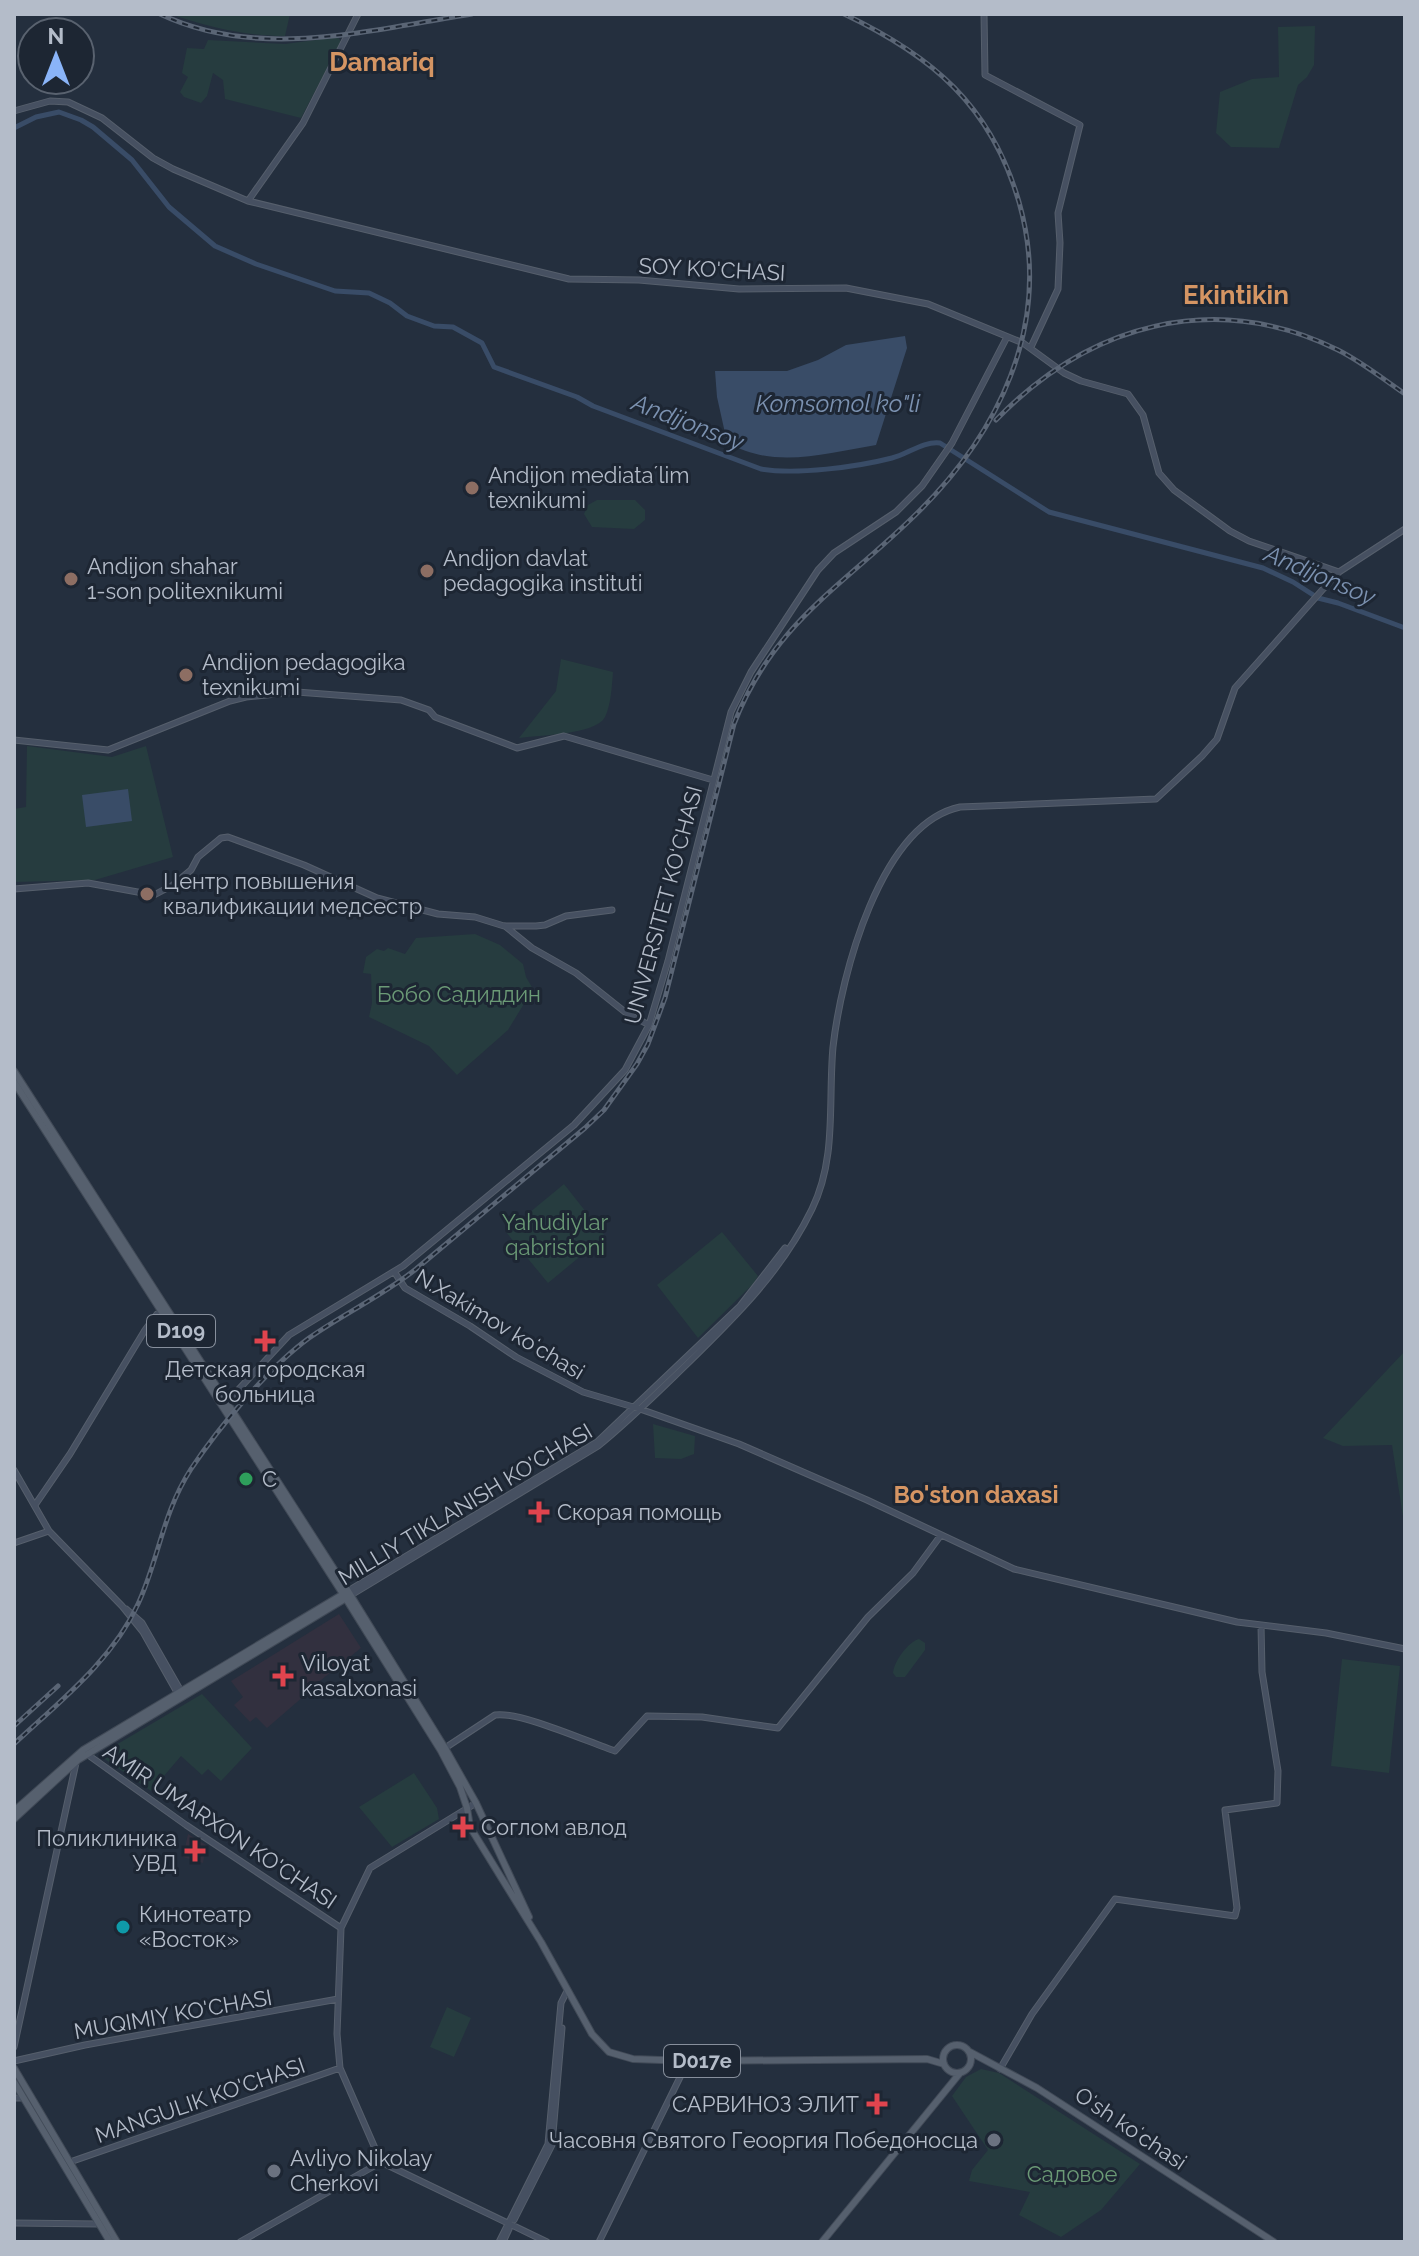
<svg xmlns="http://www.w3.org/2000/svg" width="1419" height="2256" font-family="Raleway,sans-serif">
<rect width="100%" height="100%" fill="#242f3e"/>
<path fill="#32303f" d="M339 1614 361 1648 306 1692 304 1696 267 1728 256 1717 250 1722 234 1705 243 1697 231 1681Z
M188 1834 206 1845 203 1863 183 1857Z"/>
<path fill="#263c3f" d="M177 14H290L285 36C247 36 213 28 176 16Z
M1315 26 1314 65 1307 77 1298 85 1279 148 1231 147 1216 133 1220 92 1252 79 1279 77 1278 27Z
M338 37 341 42 301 118 225 99 223 80 213 73 207 96 201 103 184 97 180 92 188 77 182 73 187 48 204 49 208 40 285 44Z
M597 500H635L645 510V520L634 529 592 527 584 514 588 505Z
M561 659 613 672C612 685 611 705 605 717 596 735 538 735 519 738L556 691Z
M27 746 112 757 146 746 173 857 95 880 14 882V809L26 807Z
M475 934 500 945 523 964 526 977 533 989 508 1030 457 1075 429 1046 369 1017 372 1003 371 974 363 973 366 957 377 949 384 951 388 948 405 954 416 938Z
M564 1184 605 1236 548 1283 506 1232Z
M722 1232 758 1276 753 1284 698 1338 657 1285Z
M1405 1351V1516L1403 1517 1392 1445 1343 1446 1323 1438Z
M653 1424 695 1436 694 1454 681 1459 655 1458Z
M919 1639 925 1643V1650L905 1677H896L893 1673C894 1661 908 1642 919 1639Z
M1342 1659 1400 1666 1389 1773 1331 1766Z
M202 1694 252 1748 221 1781 208 1769 202 1775 181 1756 151 1791 99 1755Z
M414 1773 437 1808 439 1819 392 1847 359 1807Z
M447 2007 471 2018 454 2057 430 2047Z
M981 2069 999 2073 1140 2164 1101 2210 1061 2237 1019 2215 1030 2192 969 2181 972 2170 988 2150 952 2096 966 2077Z"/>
<path fill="#394c67" d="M905 336 907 348 876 445C826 453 773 470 727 442L717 397 715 371H787L818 360 846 345Z
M128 789 132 821 86 827 82 795Z"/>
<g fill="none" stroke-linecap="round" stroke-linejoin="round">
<path stroke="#394c67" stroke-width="5" d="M14 128 36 117 59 112 81 120 93 127 132 160 169 207 215 246 256 264 335 291 369 293 390 303 407 316 434 326 453 327 482 343 494 367 577 397 593 406 761 469C796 475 857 467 892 458 908 454 923 441 940 443L1049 512 1263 568 1293 582 1318 598 1338 603 1405 628"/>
<g stroke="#565f6c" stroke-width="7">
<path id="secondary" d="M984 14 985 75 1080 125 1058 213 1060 243 1058 289 1031 347
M14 111 50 101 68 102 102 118 153 158 173 169 248 201 569 279 639 280 739 289 846 288 928 304 1023 343 1064 373 1081 381 1128 394 1143 415 1159 473 1174 490 1230 531 1249 541 1339 572
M248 201 303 123 358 14
M14 740 108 750 230 701 246 697 297 692 401 700 429 710 435 717 517 748 564 736 713 780
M14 889 88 883 154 895 173 885 191 870 198 857 221 838 228 837 304 865 377 898 438 914 475 917 504 926H536L545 925 566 916 612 910
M505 926 532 948 576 973 625 1012 649 1025
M395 1273 405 1288 470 1326 516 1357 583 1392 640 1409 739 1444 867 1500 1014 1569 1237 1622 1326 1633 1405 1649
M227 1402 289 1335 403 1266 574 1125 625 1070 649 1025 668 961 731 712 751 672 818 570 834 553 896 512 922 486 952 443 1007 337
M14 1470 49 1531 122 1606 143 1632 178 1694
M35 1505 70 1454 145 1330 157 1314 164 1311
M14 1543 49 1531
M348 1591 597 1442 740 1306 785 1248
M351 1595 598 1446C629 1421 658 1392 687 1364 736 1316 782 1271 812 1209 837 1158 828 1102 833 1047 841 976 880 824 960 807L1156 799 1202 756 1217 739 1235 688 1324 588 1339 572 1405 529
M126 1609 142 1623 182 1693
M445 1748 495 1715C520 1711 588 1742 615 1751L647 1716 702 1717 778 1728 868 1617 913 1573 941 1535
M84 1752 186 1825 341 1928
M476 1803 370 1868 341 1928 337 2034 340 2068 381 2162 547 2242
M14 2047 76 1763
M14 2061 85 2045 338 1999
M1000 2069 1032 2014 1115 1899 1235 1916 1237 1908 1225 1810 1277 1803 1278 1771 1262 1672 1261 1625
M14 2098H24
M70 2162 340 2068
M514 2220 552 2145 562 2028
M14 2223 99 2224
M240 2242 381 2162
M499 2242 548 2144 561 2003 567 1991
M503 2242 509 2229
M599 2242 688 2061"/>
</g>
<g stroke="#414a57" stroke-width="8">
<path id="primary" d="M14 1071 348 1591 445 1748 476 1803 529 1917
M14 1082 343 1594 441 1751 460 1787 467 1808 470 1827 541 1942 592 2034 609 2052 633 2059 688 2061 927 2059 944 2064
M14 1811 83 1750 345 1593
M14 1819 78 1760 348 1597
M943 2059a14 14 0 1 1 28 0a14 14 0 1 1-28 0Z
M970 2052 1037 2088 1274 2242
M14 2068 117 2242
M14 2082 110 2242
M822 2242 960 2073"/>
</g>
<use href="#secondary" stroke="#465061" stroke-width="5"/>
<use href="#primary" stroke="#56606e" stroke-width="6"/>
<g stroke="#5a6575" stroke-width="5">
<path id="rail" d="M160 14C259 61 369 30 472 14
M996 420C1089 324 1214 289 1338 350 1362 362 1383 379 1405 394
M14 1726 58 1686
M14 1744C59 1702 112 1661 138 1604 159 1559 162 1514 191 1469 219 1427 268 1368 309 1338 343 1314 382 1296 416 1269L585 1128 604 1110 637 1064 648 1044 665 998 734 724C772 626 837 590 909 521 998 437 1054 325 1019 202 991 105 932 56 844 14"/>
</g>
<use href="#rail" stroke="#1d2633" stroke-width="2" stroke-dasharray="6" stroke-linecap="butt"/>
</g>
<g fill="#8d6e63" stroke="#1d2633" stroke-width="3">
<circle cx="472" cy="488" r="8"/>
<circle cx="427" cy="571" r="8"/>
<circle cx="71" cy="579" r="8"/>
<circle cx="186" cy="675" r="8"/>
<circle cx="147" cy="894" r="8"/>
</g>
<g fill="#e0444e" stroke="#1d2633" stroke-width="3">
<path d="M261 1329h8v8h8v8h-8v8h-8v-8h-8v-8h8z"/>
<path d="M535 1500h8v8h8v8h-8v8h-8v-8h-8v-8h8z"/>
<path d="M279 1664h8v8h8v8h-8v8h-8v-8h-8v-8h8z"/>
<path d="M459 1815h8v8h8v8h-8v8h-8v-8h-8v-8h8z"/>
<path d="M191 1839h8v8h8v8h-8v8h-8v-8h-8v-8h8z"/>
<path d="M873 2092h8v8h8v8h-8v8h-8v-8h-8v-8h8z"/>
</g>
<circle fill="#2e9e5b" stroke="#1d2633" stroke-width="3" cx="246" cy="1479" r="8"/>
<circle fill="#0f9aa8" stroke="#1d2633" stroke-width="3" cx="123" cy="1927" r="8"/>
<g fill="#6b7280" stroke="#1d2633" stroke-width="3">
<circle cx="994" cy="2140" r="8"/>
<circle cx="274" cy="2171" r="8"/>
</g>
<g text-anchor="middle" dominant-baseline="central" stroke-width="6" stroke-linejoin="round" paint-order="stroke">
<g fill="#1d2633" stroke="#878f9c" stroke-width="2">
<rect x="147" y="1315" width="68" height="32" rx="6"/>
<rect x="664" y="2045" width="76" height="32" rx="6"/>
</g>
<g font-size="20" font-weight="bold" fill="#b4bcc9">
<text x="181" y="1331">D109</text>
<text x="702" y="2061">D017e</text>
</g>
<g font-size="22" fill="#b4bcc9" stroke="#1d2633">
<text transform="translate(712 269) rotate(3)">SOY KO'CHASI</text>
<text transform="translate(663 905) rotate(-75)">UNIVERSITET KО‘CHASI</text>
<text transform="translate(500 1324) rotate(31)">N.Xakimov koʻchasi</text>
<text transform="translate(465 1504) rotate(-31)">MILLIY TIKLANISH KO'CHASI</text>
<text transform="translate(220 1826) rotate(34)">AMIR UMARXON KO'CHASI</text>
<text transform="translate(173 2014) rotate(-10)">MUQIMIY KO'CHASI</text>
<text transform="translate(200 2100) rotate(-19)">MANGULIK KO'CHASI</text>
<text transform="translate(1131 2128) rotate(34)">Oʻsh koʻchasi</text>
</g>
<g font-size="22" fill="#b4bcc9" stroke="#1d2633" text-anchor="start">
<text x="488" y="475">Andijon mediataʼlim<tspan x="488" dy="25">texnikumi</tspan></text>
<text x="443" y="558">Andijon davlat<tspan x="443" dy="25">pedagogika instituti</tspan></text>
<text x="87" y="566">Andijon shahar<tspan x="87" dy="25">1-son politexnikumi</tspan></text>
<text x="202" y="662">Andijon pedagogika<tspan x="202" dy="25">texnikumi</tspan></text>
<text x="163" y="881">Центр повышения<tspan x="163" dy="25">квалификации медсестр</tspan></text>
<text x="265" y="1369" text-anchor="middle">Детская городская<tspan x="265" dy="25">больница</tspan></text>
<text x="262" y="1479">С</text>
<text x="557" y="1512">Скорая помощь</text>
<text x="301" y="1663">Viloyat<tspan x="301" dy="25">kasalxonasi</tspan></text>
<text x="481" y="1827">Соглом авлод</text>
<text x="177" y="1838" text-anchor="end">Поликлиника<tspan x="177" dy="25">УВД</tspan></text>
<text x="139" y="1914">Кинотеатр<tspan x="139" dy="25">«Восток»</tspan></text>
<text x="859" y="2104" text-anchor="end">САРВИНОЗ ЭЛИТ</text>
<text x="978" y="2140" text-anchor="end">Часовня Святого Геооргия Победоносца</text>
<text x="290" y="2158">Avliyo Nikolay<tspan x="290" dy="25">Cherkovi</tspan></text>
</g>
<g font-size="22" fill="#6b9a76" stroke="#1d2633">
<text x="459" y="994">Бобо Садиддин</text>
<text x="555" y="1222">Yahudiylar<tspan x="555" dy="25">qabristoni</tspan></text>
<text x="1072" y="2174">Садовое</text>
</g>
<g font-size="24" font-style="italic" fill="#7c92b1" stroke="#1d2633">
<text x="838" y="403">Komsomol ko"li</text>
<text transform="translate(688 422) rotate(21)">Andijonsoy</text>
<text transform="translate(1320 575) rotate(23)">Andijonsoy</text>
</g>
<g font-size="24" font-weight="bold" fill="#d59563" stroke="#1d2633">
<text x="976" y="1494">Bo'ston daxasi</text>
</g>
<g font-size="26" font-weight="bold" fill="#d59563" stroke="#1d2633">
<text x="382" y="62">Damariq</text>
<text x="1236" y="295">Ekintikin</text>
</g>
</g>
<rect width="1419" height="2256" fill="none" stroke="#b4bcc9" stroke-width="32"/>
<g transform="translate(56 56)"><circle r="38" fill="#1d2633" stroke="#59626f" stroke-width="2"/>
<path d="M0-6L14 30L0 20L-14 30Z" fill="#8ab4f8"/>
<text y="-12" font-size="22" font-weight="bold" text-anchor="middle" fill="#b4bcc9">N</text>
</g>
</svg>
